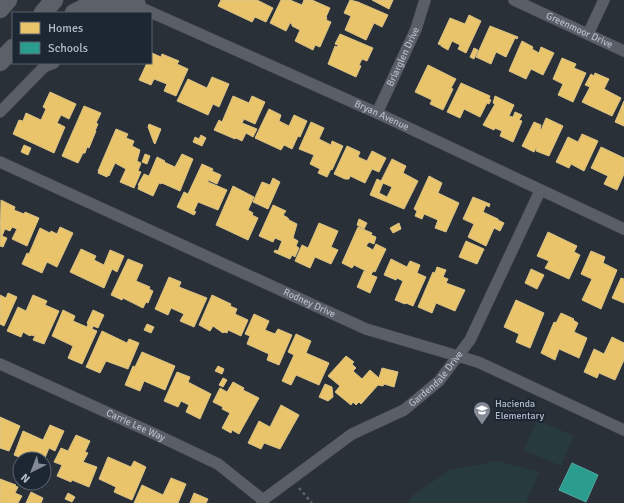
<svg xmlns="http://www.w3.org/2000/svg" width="624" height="503" font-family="Signika,sans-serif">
<rect width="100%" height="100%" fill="#2a3038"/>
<path fill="#273a3e" d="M537 420 574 436 561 466 524 450Z
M497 461 539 472 526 503H408L413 495 450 470Z"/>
<path fill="#e9c46a" stroke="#d9c286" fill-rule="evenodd" d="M221 0H257L273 8 266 22 255 17 252 22 218 6Z
M281 0H290L302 5 304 0H312L330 8 326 17 327 18 326 20 331 22 320 47 315 45 313 50 295 41 300 30 292 26V24L290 23 286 31 270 23Z
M350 0 358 2 388 15 382 27 374 23 366 40 345 30 351 16 344 13Z
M372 0H393L389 9Z
M469 15 481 21 466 53 458 49 460 45 452 41 448 50 441 46V45L438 44 450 18 465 24Z
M490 26 518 37 517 39 515 38 506 57 496 52 491 64 476 57Z
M340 34 373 48 367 61 362 59 359 65 361 66 356 77 328 64 335 46 337 47 338 45 335 44Z
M522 41 533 47 532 49 539 53 541 47 554 53 543 75 531 69 526 79 509 71Z
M474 48 478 50 474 59 470 57Z
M152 53 161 57 162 54 179 61 177 64 188 69 176 96 164 91 167 84 154 79 151 85 139 80 147 63H151Z
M562 58 576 64 574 68 586 73 573 102 558 95 563 84 553 79Z
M428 65 456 79 451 88 453 89 443 110 430 104 432 100 415 92Z
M595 73 609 79 604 89 621 98 612 116 582 102 590 87 585 85 591 74 594 76Z
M212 77 229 84 219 107 213 104 208 115 177 101 188 79 207 88Z
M461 83 490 96 489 99 491 100 489 104 487 103 480 117 464 109 460 118 447 112Z
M50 92 76 104 69 119 61 115 57 123 65 127 54 153 13 134 19 120 23 121 26 113 41 120 46 109 43 107Z
M233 96 249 103 252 96 265 102 255 124 244 119 242 123 257 129 253 137 246 133 242 141 236 138 235 139 214 130 219 120 222 122Z
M495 96 514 105 509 116 513 117 515 112 522 115 519 120 522 121 513 142 500 136 502 131 495 128 494 130 483 125 495 104 493 103Z
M624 101V126L615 122Z
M84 106 101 113 96 123 98 124 95 131H96L89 148 87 147 85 153H83L78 163 62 156Z
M269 109 281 115 279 121 289 126 294 115 307 121 300 137 298 136 292 149 284 145 281 150 255 138Z
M546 118 563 126 549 156 536 151 537 148H536L534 152 522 146 534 122 541 125 540 129 541 130Z
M311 122 324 128 319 139 331 145 332 141 343 146 332 170 331 169 327 177 318 173 320 169 310 164 314 155 299 149Z
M149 124 161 129 155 144 154 143 148 127Z
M116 129 128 134 126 138 134 141 132 146 140 150 137 161 141 163 138 171 141 172 134 188 120 182 126 169 115 163 109 176 108 175 107 177 98 173 99 171H98Z
M582 134 598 141 584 171 571 164 569 168 556 162 568 137 578 142Z
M201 135 206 138 202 146 193 142 195 137 199 139Z
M24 145 31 148 28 155 21 152Z
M347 146 360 152 358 157 367 161 372 151 386 158 379 172 372 169 365 183 350 176 349 179H345L334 174Z
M601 147 624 158V174L617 190 604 184 608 176 591 168Z
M145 154 150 156 147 164 142 162Z
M182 154 193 159 180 191 162 183 161 184 159 183 153 196 138 189 139 185H138L144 174 149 176 157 157 165 161 164 162 175 167Z
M392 159 406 166 403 173 418 181 404 209 370 195 377 179 381 181ZM383 183 392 187 387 197 379 193Z
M202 164 213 169 212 171 221 175 217 184 208 180V182L227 190 218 210 198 202 194 211 196 212 194 215 177 207 184 192 188 194Z
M429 176 442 183 438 193 459 203 446 232 435 228 438 220 424 214 422 219 415 216 417 211 414 209Z
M273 178 280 182 268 209 253 202 262 182 270 185Z
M233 186 254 197 248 210 253 213 252 215 258 218 248 240 216 225Z
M473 197 490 204 489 207 486 205 483 212 498 219V220L504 223 500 231 494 228 486 246 468 237 474 224 463 219Z
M1 200 15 207 14 210 24 214 25 212 39 218 27 246 12 239 17 229 12 227 10 231 5 229 2 236 7 238 3 247 0 246Z
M273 205 286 211 283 215 288 218 289 220 297 224 293 238 298 241 296 246 299 248 295 257 292 255 290 259 274 252 275 250 278 251 282 241 275 238 273 242 259 236Z
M359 219 367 223 364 229 357 225Z
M319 223 338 231 331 247 338 250 331 264 315 257 310 268 295 261 302 245 308 248Z
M399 223 401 229 393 233 390 228Z
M60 227 73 233 57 267 47 262 42 273 22 264 27 253 29 254 40 228 50 233 51 231 57 234Z
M358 227 372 233 371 235 376 237 374 244 369 242 366 246 373 250 376 244 386 249 375 272 373 271 371 275 377 277 370 293 357 287 364 271 366 272V271L354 265 352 268 342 263Z
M548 232 577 246 574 252 580 255 569 279 545 268 549 261 537 256Z
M466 241 484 249 477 264 459 257Z
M81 249 96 256 94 260 104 265 110 250 124 256 117 272 112 269 104 288 70 272Z
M591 251 605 257 603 263 617 270 601 309 582 300 592 279 581 274Z
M128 259 143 265 136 281 150 287 149 289 153 291 148 303 146 302 143 308 123 298 122 300 111 295Z
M391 259 407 267 410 261 420 265 417 273 426 277 413 306 406 303 405 304 395 300 403 281 397 278 396 280 384 275Z
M437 267 446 270 443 277 448 279 446 283 465 290 455 311 436 303 432 313 418 307 433 272 435 273Z
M531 269 544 275 537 289 525 283Z
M169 277 181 282 179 287 207 298 194 327 180 321 184 314 171 308 168 315 155 309Z
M621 278 624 279V303L612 298Z
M8 293 17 297 4 326 0 324V295L6 298Z
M33 295 47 301 45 305 59 311 44 344 33 340 35 336 31 335 30 336 23 332 21 337 7 331 18 307 26 311Z
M212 295 231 304 230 306 237 309 235 314 248 320 241 336 228 330 227 333 224 332 223 333 213 326 210 331 199 325Z
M516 300 544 313 530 348 516 342 519 334 504 327Z
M63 310 75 316 73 321 87 327 88 324 87 323 93 310 104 315 98 328 93 326 92 329 97 331 82 364 68 358 73 346 52 336Z
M561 313 574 319 573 320 578 323 574 332 587 338 579 358 559 349 555 360 541 353 554 322 556 323Z
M254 314 269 321 265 330 275 334 278 329 292 335 279 365 267 360 269 354 247 344 250 336 245 334Z
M147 324 154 327 151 333 144 330Z
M102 331 127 343 129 339 139 343 128 369 106 361 100 373 86 367Z
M296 334 311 341 306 353 329 363 319 385 296 375 291 385 282 381 294 355 288 352Z
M612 337 624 343V360L615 380 599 373 597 378 584 372 594 349 604 354Z
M142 352 175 366 165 390 144 381 140 391 125 385 133 366 135 367Z
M346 356 354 362 352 364 356 368 353 371 362 379 370 370 379 378 382 368 398 372 394 387 384 384 383 386 378 385 361 404 359 402 356 405 353 402 351 405 335 392 340 386 328 376Z
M218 366 224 369 222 374 215 371Z
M177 372 190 377 188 382 211 394 200 419 186 412 189 405 181 401 178 407 164 401Z
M223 378 227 380 223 387 219 385Z
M233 382 244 388 243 390 259 398 239 434 232 430 231 433 222 428 230 413 222 409 223 407 213 402 220 388 227 392Z
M325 384 332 387 333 397 328 401 319 397Z
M281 405 299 415 280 449 264 443 261 449 248 443 259 421 270 427Z
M0 417 20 426 9 451 0 448Z
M50 425 64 431 55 451 49 448 44 460 31 459 25 456 24 459 14 455 23 431 43 440Z
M76 435 90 441 85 452 88 453 83 462 97 467 89 487 72 480 71 482 57 476 62 465 54 462 61 448 68 451Z
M108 457 131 467 134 461 146 467 132 500 114 492 116 487 99 479Z
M171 478 186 484 178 503H134L142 485 163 495Z
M0 479 16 485 15 486 18 487 15 493 22 496 18 503H0Z
M31 492 43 498 41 503H26Z
M68 493 75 497 72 502 65 499Z
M194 493 208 499 206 503H190Z"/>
<path fill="#2a9d8f" stroke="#53a6a0" d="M572 463 598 475 586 502 559 490Z"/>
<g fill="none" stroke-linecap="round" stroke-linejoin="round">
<g stroke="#484c53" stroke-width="12">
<g id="minor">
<path id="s1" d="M514 0 624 51"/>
<path id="s2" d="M134 10 137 6 377 113 624 229"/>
<path d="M588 34 604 0"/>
<path d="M0 112 44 67 54 63"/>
<path id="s3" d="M377 113 416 29 425 0"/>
<path id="s4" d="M0 162 366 329 478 362 624 430"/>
<path id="s5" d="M0 364 157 435 218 464 263 500"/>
<path id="s6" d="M262 503 263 500 352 434 404 410 439 381 470 340 540 191"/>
</g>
</g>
<g stroke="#484c55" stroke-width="19">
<path id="primary" d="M0 9 8 0
M43 13 54 0
M74 13 90 5 137 6 135 0
M0 62 13 48"/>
</g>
<path stroke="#5d636a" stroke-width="2.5" stroke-dasharray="3 3" stroke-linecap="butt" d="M299 488 312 503"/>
<use href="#minor" stroke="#5a5e66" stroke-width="11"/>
<use href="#primary" stroke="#5c6168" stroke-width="18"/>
</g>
<defs>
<g id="school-pin" transform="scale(0.9)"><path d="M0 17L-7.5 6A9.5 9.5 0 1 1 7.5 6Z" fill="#848b96" stroke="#1d2633"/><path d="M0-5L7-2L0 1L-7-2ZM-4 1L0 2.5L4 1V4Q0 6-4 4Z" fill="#fff"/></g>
</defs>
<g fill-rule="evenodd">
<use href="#school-pin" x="482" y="410"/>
</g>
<g text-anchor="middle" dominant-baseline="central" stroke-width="4" stroke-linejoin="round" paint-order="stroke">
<g font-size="10" fill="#b4bcc9" stroke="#1d2633">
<text stroke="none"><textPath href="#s1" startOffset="72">Greenmoor Drive</textPath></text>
<text stroke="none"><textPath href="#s3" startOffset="62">Briarglen Drive</textPath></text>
<text stroke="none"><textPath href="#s2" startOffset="273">Bryan Avenue</textPath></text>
<text stroke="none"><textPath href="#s4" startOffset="340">Rodney Drive</textPath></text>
<text stroke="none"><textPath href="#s6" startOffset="216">Gardendale Drive</textPath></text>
<text stroke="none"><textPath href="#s5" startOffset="149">Carrie Lee Way</textPath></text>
</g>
<g font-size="10" fill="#b4bcc9" stroke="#1d2633" text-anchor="start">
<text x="495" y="404">Hacienda<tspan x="495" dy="12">Elementary</tspan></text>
</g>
</g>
<rect x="12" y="12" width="140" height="52" fill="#1d2633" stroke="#59626f"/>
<rect x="20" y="22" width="20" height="12" fill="#e9c46a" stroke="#59626f"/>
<text x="48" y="32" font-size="12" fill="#b4bcc9">Homes</text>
<rect x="20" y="42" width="20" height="12" fill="#2a9d8f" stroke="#59626f"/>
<text x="48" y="52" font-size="12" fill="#b4bcc9">Schools</text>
<g transform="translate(32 471) rotate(222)"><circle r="19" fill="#1d2633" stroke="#59626f"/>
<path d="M0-3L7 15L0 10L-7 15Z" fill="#848b96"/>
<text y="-6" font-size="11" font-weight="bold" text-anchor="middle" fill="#b4bcc9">N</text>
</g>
</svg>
